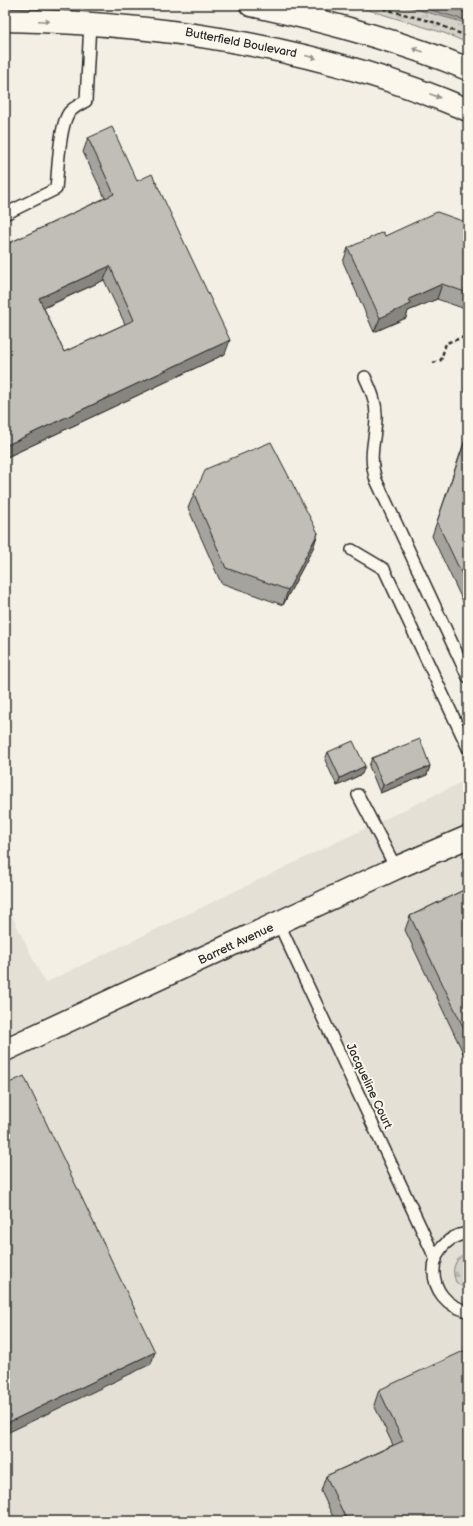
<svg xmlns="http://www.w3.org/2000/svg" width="473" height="1526" font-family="'Balsamiq Sans',sans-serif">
<defs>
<pattern id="forest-firs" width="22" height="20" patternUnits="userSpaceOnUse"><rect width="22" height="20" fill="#d5d2c9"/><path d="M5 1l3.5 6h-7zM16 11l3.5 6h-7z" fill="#b7b4ad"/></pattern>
<pattern id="park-tufts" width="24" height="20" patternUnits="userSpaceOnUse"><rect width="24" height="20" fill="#d5d2c9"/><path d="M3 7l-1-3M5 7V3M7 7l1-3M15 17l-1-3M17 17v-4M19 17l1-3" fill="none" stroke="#b7b4ad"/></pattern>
<pattern id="water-ripples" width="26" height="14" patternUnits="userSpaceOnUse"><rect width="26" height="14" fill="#aca9a2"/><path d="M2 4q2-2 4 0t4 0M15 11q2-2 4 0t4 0" fill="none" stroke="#8c8a84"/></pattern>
</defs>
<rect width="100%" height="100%" fill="#f3efe4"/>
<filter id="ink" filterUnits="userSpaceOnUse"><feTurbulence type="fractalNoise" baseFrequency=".025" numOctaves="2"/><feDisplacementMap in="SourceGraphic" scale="8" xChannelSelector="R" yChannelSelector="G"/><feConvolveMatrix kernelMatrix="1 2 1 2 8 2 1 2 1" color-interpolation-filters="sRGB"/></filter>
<g filter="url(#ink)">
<path fill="#e4e0d6" d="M468 779V1521H5V902L45 983Z"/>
<path fill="url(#forest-firs)" stroke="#807e7a" d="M468 1253V1291L456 1282C451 1270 454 1258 468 1253Z"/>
<path fill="url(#park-tufts)" stroke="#807e7a" d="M352 5H468V43L444 33Z"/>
<path fill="url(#water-ripples)" stroke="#787772" d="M401 5H468V25L462 22Z"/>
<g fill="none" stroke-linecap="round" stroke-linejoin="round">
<path stroke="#5f5d5b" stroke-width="1" d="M415 5 468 21"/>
<g stroke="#2b2b2b" stroke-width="14">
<path id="service" d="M5 214 56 189C58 170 59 132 67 116 70 109 79 105 86 101L90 23
M365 377C371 390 377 403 376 419 375 443 368 455 376 480L468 677
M352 550 384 569 468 748
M358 795 396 868
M279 924 436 1260
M468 1233C422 1240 423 1302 468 1311"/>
</g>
<g stroke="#2b2b2b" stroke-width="25">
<path id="minor" d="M5 1050 396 868 468 837"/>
</g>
<g stroke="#2b2b2b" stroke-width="25">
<path id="primary" d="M251 5C325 21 398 40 468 69
M5 20C164 23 321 47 468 110"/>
</g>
<path stroke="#2b2b2b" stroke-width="2.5" stroke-dasharray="4 3" stroke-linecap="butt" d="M370 5 433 22 468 37
M433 363 441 360 446 343 464 337 468 338"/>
<use href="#service" stroke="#fbf7ec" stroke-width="11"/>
<use href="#minor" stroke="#fbf7ec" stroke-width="22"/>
<use href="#primary" stroke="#fbf7ec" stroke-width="22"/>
</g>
<path fill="#a5a39d" stroke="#2b2b2b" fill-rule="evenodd" d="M88 138 137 181 225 354 5 458V245L105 198 83 152ZM104 280 125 324 64 352 44 308Z
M468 223V310L437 299 408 311 406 318 374 332 343 262 348 248 385 236Z
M468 379V393L464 392Z
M468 431V612L432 536Z
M194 494 318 533 313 548 283 605 221 583 188 508Z
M328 752 362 774 337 786 325 760Z
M372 758 430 766 427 775 380 793 369 766Z
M468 888V1063L405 930 410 916Z
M379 1390 468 1521H335L321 1491 326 1476 393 1445 374 1405Z"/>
<path fill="#86857f" stroke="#2b2b2b" d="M110 266 104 280 34 312 39 298Z
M442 284 437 299 408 311 406 318 374 332 380 318 409 299Z
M230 340 225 354 5 458V446Z
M318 533 313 548 283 605 288 590Z
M365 766 362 774 337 786 340 778Z
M430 766 427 775 380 793 383 785Z
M155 1352 151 1364 5 1434V1424Z"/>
<path fill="#c0beb6" stroke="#2b2b2b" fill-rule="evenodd" d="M112 127 137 181 152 174 230 340 5 446V245L114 194 88 138ZM110 266 134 320 64 352 39 298Z
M437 212 468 223V293L442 284 409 299 411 304 380 318 348 248 383 232 385 236Z
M468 432V587L437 522Z
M271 442 318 533 288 590 226 568 194 494 206 469Z
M420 739 430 766 383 785 372 758Z
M353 741 365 766 340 778 328 752Z
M468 888V1037L410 916Z
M24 1076 155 1352 5 1424V1085Z
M468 1349V1521H347L326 1476 403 1441 379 1390Z"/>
<defs><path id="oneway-solid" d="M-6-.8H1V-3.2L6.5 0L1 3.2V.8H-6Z"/></defs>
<g fill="#93918c">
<use href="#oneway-solid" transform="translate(44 21) rotate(3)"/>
<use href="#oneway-solid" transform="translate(418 50) rotate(-161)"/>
<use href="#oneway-solid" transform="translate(311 57) rotate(15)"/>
<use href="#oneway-solid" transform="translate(435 96) rotate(21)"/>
</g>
</g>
<g text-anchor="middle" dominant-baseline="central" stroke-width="4" stroke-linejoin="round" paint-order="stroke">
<g font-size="12" fill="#2b2b2b" stroke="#fbf7ec">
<text transform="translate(241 43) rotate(11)">Butterfield Boulevard</text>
<text transform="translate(236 944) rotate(-25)">Barrett Avenue</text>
<text transform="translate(369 1086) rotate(65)">Jacqueline Court</text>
</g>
</g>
<rect width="473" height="1526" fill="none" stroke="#fbf7ec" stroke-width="20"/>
<rect x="10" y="10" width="453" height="1506" fill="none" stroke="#2b2b2b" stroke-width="1.5" filter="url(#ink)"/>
</svg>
